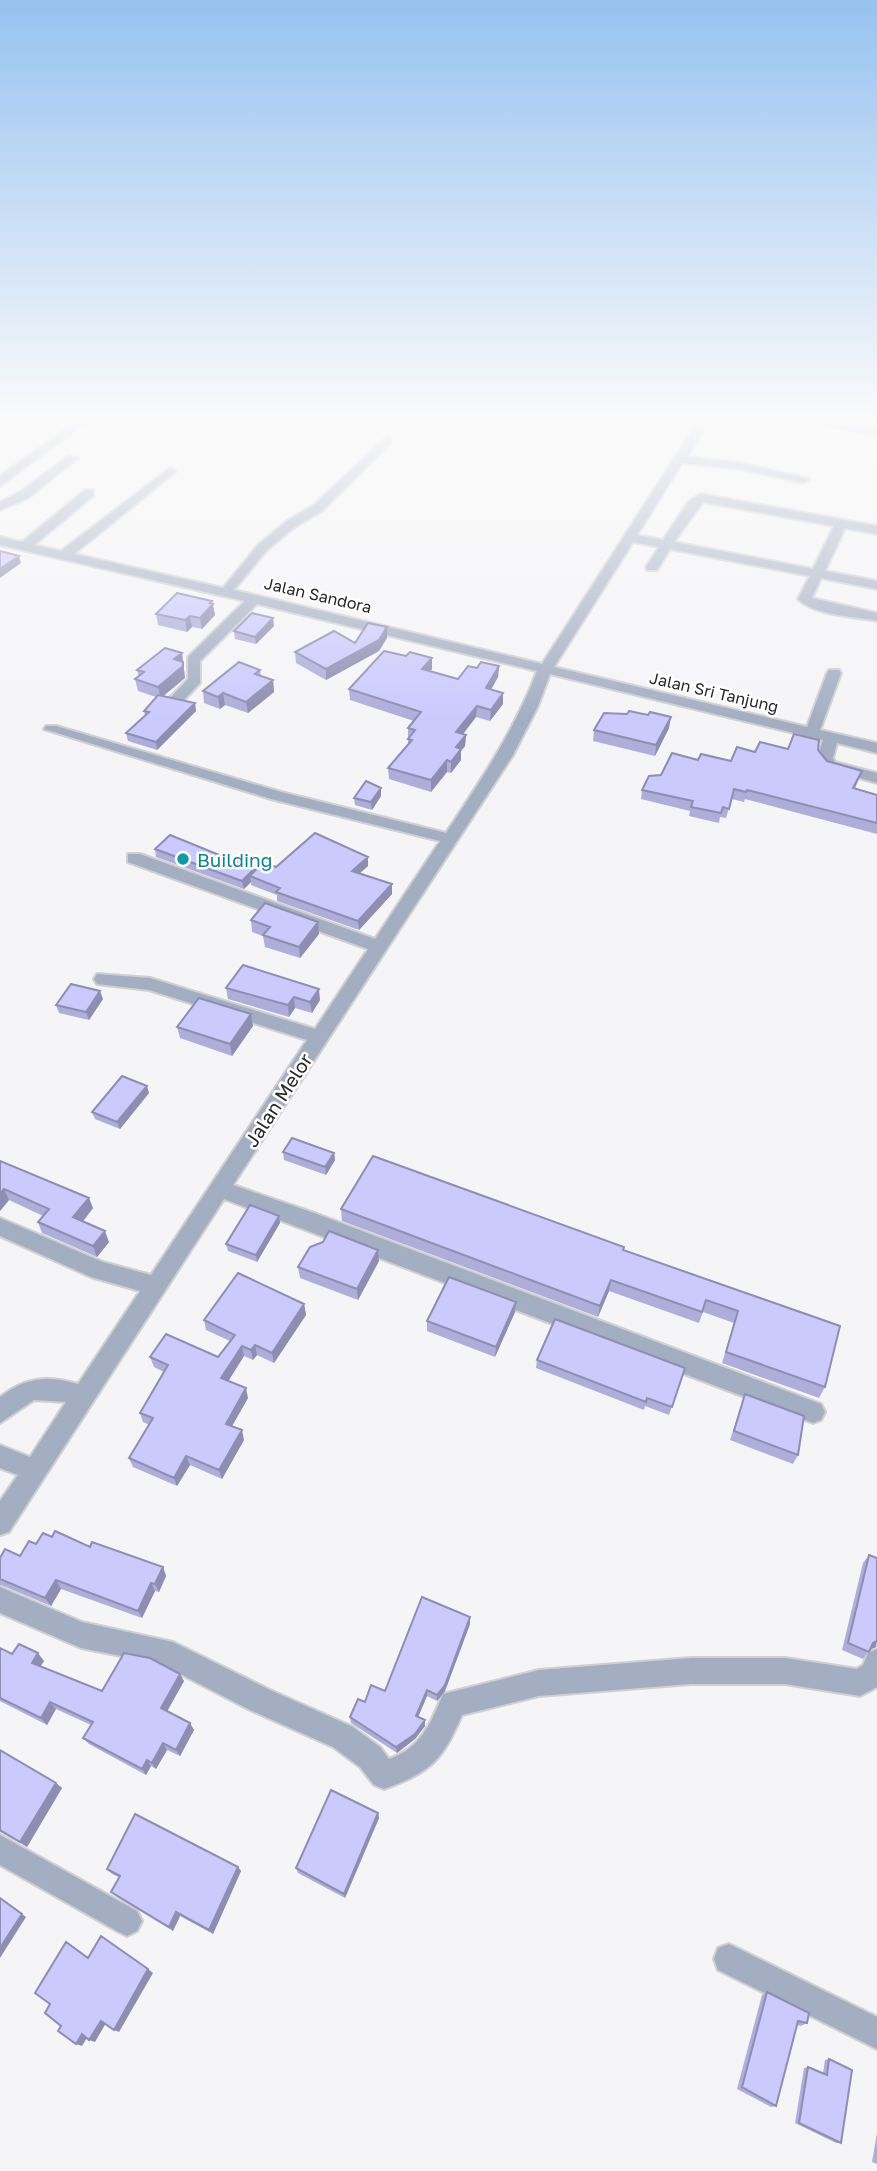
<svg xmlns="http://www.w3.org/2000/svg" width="877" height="2171" font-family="'Golos Text',sans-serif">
<rect width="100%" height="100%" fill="#f5f5f7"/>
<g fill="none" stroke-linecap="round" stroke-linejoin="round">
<g stroke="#d0d0d2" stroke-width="4">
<path id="street" d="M82 417 91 419 0 486V476Z
M701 417H711L687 457 741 463 809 479 803 483 741 469 682 463 637 535 663 540 689 501 701 494 877 526V534L845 528 825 571 877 581V589L821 578 812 598 877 613V621C853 616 816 616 798 599L810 576 670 549 657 570H647L646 567 659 547 633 542 554 667 807 727 827 673 829 670H839L841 673 820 730 877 743V753L837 743 833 758 835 762 877 773V783L825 768 817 758 823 740 550 674 538 706 513 755 233 1185 317 1214 821 1404 825 1412 821 1420 813 1423 224 1199 9 1532 0 1535V1501L18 1475 0 1468V1445L30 1457 66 1402 34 1400 0 1423V1397C25 1377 48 1375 78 1384L140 1291 91 1277 0 1236V1218L103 1262 151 1275 307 1040 149 990 97 984 94 979 97 974 150 978 315 1029 368 949 128 862V854H140L375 939 440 841 271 799 44 729 46 726H56L281 792 446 833C481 780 515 730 537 671L257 604 200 661V683L180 704H170V698L188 679V657L245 601 0 545V537L22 542 85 490H93V496L34 545 61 551 170 468 176 471 174 473 74 554 223 588 259 544 287 521 314 505 387 437 391 438V442L322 511 295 527 267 550 234 590 542 664ZM703 502 834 526 813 569 674 542Z
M780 417H803L877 430V436Z
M68 456 78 458 28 498 0 510V502L20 492Z
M0 1587 82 1622 173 1642 270 1690 353 1727 380 1747 389 1759C421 1748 431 1723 443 1694L539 1670 691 1658H785L857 1669 863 1665 868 1653 877 1649V1687L860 1696 785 1684H691L539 1696 462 1715C442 1761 431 1772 384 1789L374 1785 360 1767 333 1747 250 1710 161 1664 81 1648 0 1613Z
M0 1835 137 1911 142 1921 137 1931 127 1936 117 1931 0 1865Z
M729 1944 877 2017V2049L718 1970 714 1959 718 1948Z"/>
</g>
<use href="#street" fill="#a4aec3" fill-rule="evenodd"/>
</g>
<path fill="#afadda" d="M212 601 215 615 202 629 192 627 187 632 158 625 156 614Z
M274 626 256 644 235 639 234 631Z
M387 638 379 651 326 680 296 663 295 652Z
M182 653 185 678 163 696 195 703 196 711 157 750 128 741 126 733 145 716 144 711 156 697 138 691 135 679 139 677 137 670Z
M406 656 432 658V669L429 671 458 679 477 668 499 666 498 677 491 690 503 704 490 721 476 717 463 734 466 735 465 746 461 751V760L451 773 447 772 431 792 389 779 388 768 408 745V728L414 721 350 700 349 689Z
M260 670 261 676 273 680 274 692 248 713 225 705 220 709 204 703 203 691Z
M669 728 655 756 593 741 594 730Z
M788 749 818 750 827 761 862 771 855 789 877 795V834L745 799 744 802 732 799 726 818 720 817 719 823 689 816 690 811 641 799 642 790 661 775 698 760 731 761Z
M381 796 372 810 355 805 354 798Z
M155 849 254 869V872L276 867 368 857V866L359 874 392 884V894L359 930 277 901V895L251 885V882L244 889 156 857Z
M251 920 318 922 319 934 300 958 265 947 263 936 252 932Z
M226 988 320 1000 312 1013 295 1008 289 1017 228 999Z
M103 999 89 1020 59 1013 56 1005Z
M251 1014 253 1026 232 1056 180 1038 177 1027Z
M149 1093 120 1129 95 1119 92 1112Z
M283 1152 334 1153 335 1160 326 1175 284 1160Z
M0 1161 93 1208 83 1221 109 1242 97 1257 42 1233 38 1222 43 1216 9 1200 0 1211Z
M341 1209 624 1250 840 1326 825 1387 819 1398 722 1363 734 1323 703 1312 699 1323 609 1291 598 1317 342 1221Z
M279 1216 280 1223 257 1262 228 1251 226 1244Z
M378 1250 379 1261 358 1300 300 1278 298 1267Z
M304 1304 306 1315 274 1363 257 1355 253 1360 244 1356 228 1381 248 1398 232 1426 244 1440 222 1479 190 1465 177 1486 133 1467 129 1458 149 1425 143 1422 140 1413 164 1372 154 1367 150 1357H218L230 1341 206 1330 204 1320Z
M515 1312 495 1357 427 1331V1321Z
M537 1360 685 1368 669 1415 645 1406 644 1410 536 1368Z
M745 1394 798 1455 793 1464 730 1440Z
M52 1537 163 1567 166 1576 159 1592 155 1591 142 1618 61 1589 51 1606 1 1585 0 1586V1558L20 1556 36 1544Z
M869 1555 876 1647 870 1649 863 1659 842 1650 863 1563Z
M470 1624 445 1691 437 1701 427 1696 418 1717 425 1720V1726L415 1739 397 1753 351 1723 350 1717 365 1702 385 1691Z
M0 1648 12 1654 44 1661 40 1667 102 1691 184 1681 167 1711 194 1730 180 1756 167 1750 156 1769 151 1766 146 1775 89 1744 83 1738 91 1725 56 1709 47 1725 0 1701Z
M0 1750 56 1783 62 1788 27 1847 0 1832Z
M378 1813 379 1818 345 1898 298 1873 296 1868Z
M238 1867 241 1871 213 1934 180 1916 173 1931 117 1897 111 1892 119 1877 112 1874 107 1869Z
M767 1992 807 2023 801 2026 797 2025 776 2106 771 2107 737 2089 762 1995Z
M829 2059 841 2143H836L795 2123 804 2068 808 2067 823 2073 825 2060Z
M877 2133V2164L872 2162Z"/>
<path fill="#8f8db1" d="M19 556 21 563 0 578V569Z
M212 601 215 615 202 629 200 618Z
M190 616 192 627 187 632 185 620Z
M273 618 274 626 256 644 255 637Z
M387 627V638L379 651 326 680V669Z
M182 653 185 678 161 698 158 687 174 659Z
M432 658V669L422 680V669Z
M499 666 498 677 485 700 486 688Z
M273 680 274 692 248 713 246 702Z
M223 693 225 705 220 709 218 697Z
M503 693V704L490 721 491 710Z
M195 703 196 711 157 750 156 742Z
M477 706 476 717 456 743V732Z
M671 717 669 728 655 756 656 745Z
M466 735 465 746 461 751V760L451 773V762L456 747Z
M447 760V772L431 792V780Z
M381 788V796L372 810 371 802Z
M368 857V866L352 880V871Z
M254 869 255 877 250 876 251 882 244 889 242 881Z
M392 884V894L359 930 358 921Z
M318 922 319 934 300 958 299 947Z
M319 989 320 1000 312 1013 310 1002Z
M100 991 103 999 89 1020 86 1012Z
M294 997 295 1008 289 1017 288 1005Z
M251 1014 253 1026 232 1056 230 1044Z
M147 1086 149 1093 120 1129 117 1122Z
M334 1153 335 1160 326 1175 325 1167Z
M4 1189 9 1200 0 1211V1194Z
M89 1198 93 1208 78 1228 73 1217Z
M279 1216 280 1223 257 1262 256 1255Z
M105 1231 109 1242 97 1257 93 1246Z
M378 1250 379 1261 358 1300 357 1289Z
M611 1280 609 1291 598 1317 600 1306Z
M516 1302 515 1312 495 1357 496 1347Z
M304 1304 306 1315 274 1363 272 1353Z
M255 1345 257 1355 253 1360 251 1350Z
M242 1346 244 1356 224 1388 221 1378Z
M246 1388 248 1398 228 1433 226 1424Z
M242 1430 244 1440 222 1479 219 1470Z
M186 1456 190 1465 177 1486 174 1478Z
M163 1567 166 1576 159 1592 155 1584Z
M56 1580 61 1589 51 1606 45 1598Z
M151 1583 155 1591 142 1618 138 1611Z
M470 1617V1624L445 1691 437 1701V1695Z
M877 1641 876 1647 867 1651 873 1643Z
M38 1653 44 1661 38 1670 32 1663Z
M180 1674 184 1681 165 1715 161 1708Z
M427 1690V1696L416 1722V1716Z
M50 1702 56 1709 47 1725 41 1718Z
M425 1720V1726L415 1739 397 1753 396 1747Z
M190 1723 194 1730 180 1756 176 1750Z
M163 1743 167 1750 156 1769 152 1763Z
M147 1760 151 1766 146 1775 142 1769Z
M56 1783 62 1788 27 1847 20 1842Z
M378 1813 379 1818 345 1898 344 1894Z
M238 1867 241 1871 213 1934 209 1930Z
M0 1898 26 1917 0 1958Z
M176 1912 180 1916 173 1931 169 1927Z
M148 1969 153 1973 119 2032 114 2030Z
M101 2021 106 2023 95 2042 89 2040Z
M82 2034 88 2036 82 2046 76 2044Z"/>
<path fill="#ccc9fd" stroke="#8f8db1" stroke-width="2" d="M0 551 19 556 0 569Z
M177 593 212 601 210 603 213 604 200 618 190 616 185 620 156 614Z
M252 613 273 618 255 637 234 631Z
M368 623 387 627 379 640 326 669 295 652 334 631 355 643Z
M165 648 182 653 174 659 183 662V666L158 687 135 679 144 672 137 670Z
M384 651 406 656 410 652 432 658 422 669 458 679 468 666 477 668 481 662 499 666 486 688 503 693 491 710 477 706 456 732 466 735 456 747 461 749 451 762 447 760 431 780 388 768 412 740 408 739 415 730 408 728 421 712 349 689Z
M239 662 260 670 255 674 273 680 246 702 223 693 218 697 203 691Z
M158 695 195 703 156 742 126 733 149 712 144 711Z
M629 711 648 715 650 712 671 717 656 745 594 730 604 713 627 714Z
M794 734 819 740 818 750 827 761 862 771 853 788 877 795V823L747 790 746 792 734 789 729 809 723 807 721 813 691 807 693 801 642 790 649 776 661 775 672 753 698 760 701 754 731 761 737 747 755 752 760 742 788 749Z
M366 781 381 788 371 802 354 798Z
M315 833 368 857 352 871 392 884 358 921 276 892 280 888 250 876 263 862 276 867Z
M170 835 254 869 242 881 155 849Z
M265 903 318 922 299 947 263 935 270 927 251 920Z
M243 965 319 989 310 1002 294 997 288 1005 226 988Z
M71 984 100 991 86 1012 56 1005Z
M199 998 251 1014 230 1044 177 1027Z
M122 1076 147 1086 117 1122 92 1112Z
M292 1138 334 1153 325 1167 283 1152Z
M373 1156 624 1247 623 1250 840 1326 825 1387 726 1352 738 1311 706 1300 702 1312 611 1280 600 1306 341 1209Z
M0 1161 89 1198 73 1217 105 1231 93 1246 38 1222 49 1209 4 1189 0 1194Z
M250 1205 279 1216 256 1255 226 1244Z
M329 1231 378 1250 357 1289 298 1267 310 1247 323 1242Z
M238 1273 304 1304 272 1353 255 1345 251 1350 242 1346 221 1378 246 1388 226 1424 242 1430 219 1470 186 1456 174 1478 129 1458 153 1418 140 1413 168 1365 150 1357 166 1334 218 1357 235 1335 204 1320Z
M449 1277 516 1302 496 1347 427 1321Z
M555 1319 685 1368 672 1407 647 1398 646 1402 537 1360Z
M745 1394 804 1416 798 1455 734 1431Z
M55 1531 90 1547 92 1542 163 1567 155 1584 151 1583 138 1611 56 1580 45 1598 0 1579V1558L5 1549 20 1556 29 1541 36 1544 43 1533 52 1537Z
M869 1555 877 1558V1641L873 1643 869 1652 848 1643Z
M422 1597 470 1617 445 1685 437 1695 427 1690 416 1716 425 1720 415 1734 396 1747 350 1717 358 1699 365 1702 371 1685 385 1691Z
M19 1644 38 1653 32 1663 102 1691 124 1653 150 1658 180 1674 161 1708 190 1723 176 1750 163 1743 152 1763 147 1760 142 1769 83 1738 93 1722 50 1702 41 1718 0 1698V1648L12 1654Z
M0 1750 56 1783 20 1842 0 1830Z
M331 1790 378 1813 344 1894 296 1868Z
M135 1814 238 1867 209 1930 176 1912 169 1927 111 1892 120 1876 107 1869Z
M0 1898 22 1914 0 1948Z
M101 1936 148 1969 114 2030 101 2021 89 2040 82 2034 76 2044 58 2031 61 2026 45 2013 50 2004 35 1993 66 1942 88 1958Z
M767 1992 809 2013 807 2023 798 2021 776 2106 742 2087Z
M829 2059 852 2070 841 2143 799 2123 808 2067 827 2075Z"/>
<linearGradient id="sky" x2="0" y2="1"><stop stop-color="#96c2f0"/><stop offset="0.58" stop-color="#fafafb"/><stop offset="1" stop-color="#fafafb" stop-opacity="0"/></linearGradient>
<rect width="877" height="721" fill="url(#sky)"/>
<circle fill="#0f9aa8" stroke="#fff" stroke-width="2.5" cx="183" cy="859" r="7"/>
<g text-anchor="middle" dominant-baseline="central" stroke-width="5" stroke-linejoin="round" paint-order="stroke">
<g font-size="16" fill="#272728" stroke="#fff">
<text transform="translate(318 595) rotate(13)">Jalan Sandora</text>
<text transform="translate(714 692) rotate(13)">Jalan Sri Tanjung</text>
</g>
<g font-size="19" fill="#0d838f" stroke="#fff" text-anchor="start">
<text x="197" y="859">Building</text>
</g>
<g font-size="19" fill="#272728" stroke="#fff">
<text transform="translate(278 1100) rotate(-57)">Jalan Melor</text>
</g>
</g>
</svg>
